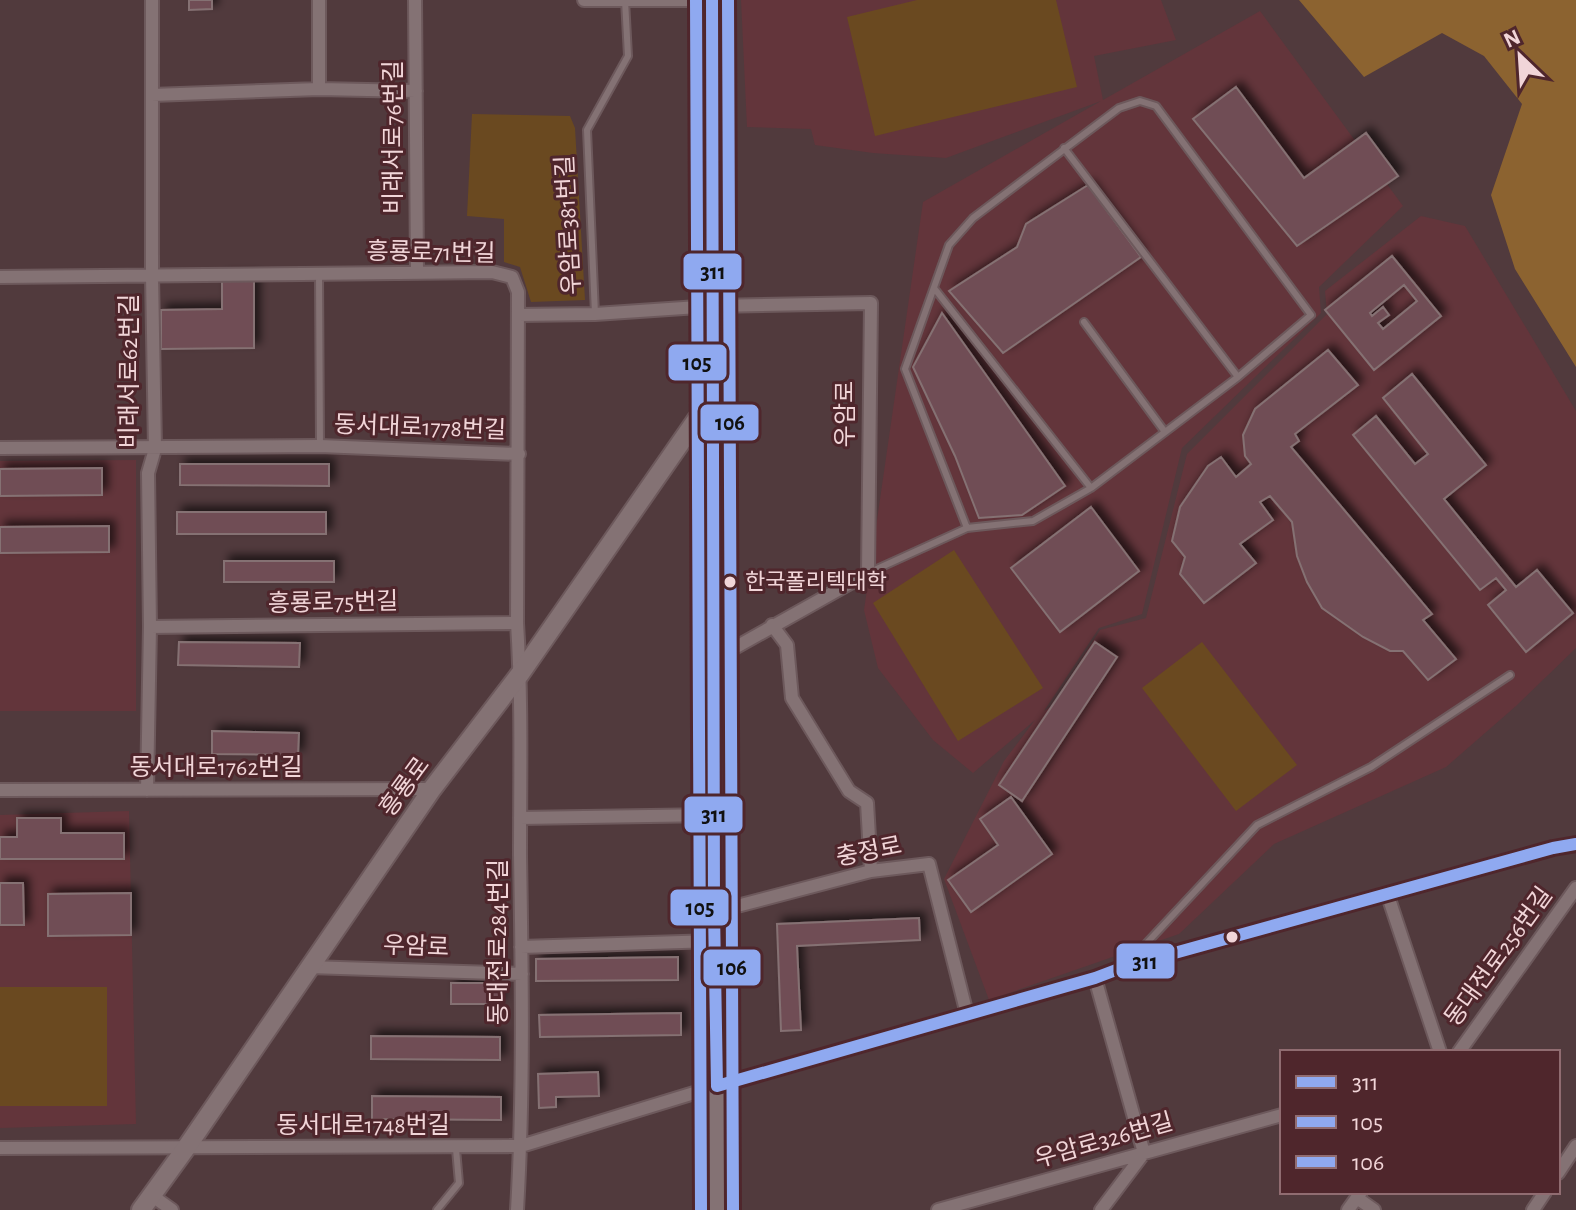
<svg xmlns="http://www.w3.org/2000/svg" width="1576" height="1210" font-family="'Alegreya Sans','Noto Sans KR',sans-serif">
<defs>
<filter id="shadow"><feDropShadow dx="5.5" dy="-5.5" stdDeviation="4" flood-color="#0009"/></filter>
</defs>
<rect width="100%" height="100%" fill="#513a3d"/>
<path fill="#63353b" d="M741 0H1161L1176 40 1094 56 1103 100 1260 11 1403 206 1319 287 1321 313 1182 448 1142 614 1099 628 1044 711 1053 705 1100 630 1146 618 1187 454 1327 314 1325 291 1421 216 1465 226 1576 411V648L1516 706 1446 767 1274 844 1179 934 989 1000 944 879 1004 761 1035 720 973 773 933 740 878 668 864 610 923 202 1101 101 946 158 873 153 815 145 811 129 747 127Z
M136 460V711H0V461Z
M129 811 136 1124 0 1128V815Z"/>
<path fill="#6a4920" d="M917 0H1056L1077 87 875 136 847 17Z
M472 114 570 116 575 128 585 300 531 302 520 267 504 262V219L467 216Z
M954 550 1043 688 958 741 873 603Z
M1202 642 1297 765 1236 811 1142 688Z
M0 987H107V1106H0Z"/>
<path fill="#8c6330" d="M1299 0H1576V367L1515 269 1491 195 1522 104 1484 56 1442 33 1364 77Z"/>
<path fill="#704e55" stroke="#857173" stroke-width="2" fill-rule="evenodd" filter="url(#shadow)" d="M189 0H212V9L189 10Z
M1236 87 1304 178 1366 133 1398 176 1297 246 1193 119Z
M1088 185 1141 257 1003 353 949 291 1017 247 1026 224Z
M1392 256 1441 316 1374 370 1325 310ZM1404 285 1417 301 1383 329 1378 323 1389 315 1383 307 1372 316 1370 313Z
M222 279H254V348L161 349V310L222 309Z
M942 313 1065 486 1022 515 979 518 955 456 913 367Z
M1328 350 1358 385 1295 434 1299 441 1291 447 1432 614 1423 620 1456 659 1428 680 1403 651H1390L1363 637 1322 608 1307 582 1297 556 1292 522 1270 496 1260 502 1273 520 1240 544 1256 563 1204 603 1180 574 1185 557 1172 541 1180 507 1208 466 1221 457 1236 477 1251 464 1245 456 1243 435 1255 409Z
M1412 374 1486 465 1444 499 1516 587 1537 570 1573 613 1526 652 1488 605 1506 590 1496 578 1480 590 1353 435 1376 416 1415 464 1428 454 1383 398Z
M180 464H329V486L180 485Z
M102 468V495L0 496V469Z
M1091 507 1139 571 1060 632 1011 568Z
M177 512H326V534H177Z
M109 526V552L0 553V527Z
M224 561H334V582H224Z
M179 642 300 643 299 667 178 665Z
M1095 642 1117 657 1022 801 999 785Z
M212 731 299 733 298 755 212 754Z
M1011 797 1052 854 971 912 948 880 998 845 980 819Z
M17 818H61V833H124V859H0V837H17Z
M0 883H23L24 925H0Z
M131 893V935L48 936V894Z
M919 918 920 940 797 946 801 1030 781 1031 777 924Z
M678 957V980L536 981V959Z
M451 983H499V1004H451Z
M681 1013V1035L540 1037 539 1015Z
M371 1036 500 1037V1060L371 1059Z
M598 1072 599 1096 556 1097V1107L539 1108 538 1074Z
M372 1096 501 1097V1120L372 1119Z"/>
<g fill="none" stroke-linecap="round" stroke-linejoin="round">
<g stroke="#6d595c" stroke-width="10">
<path id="service" d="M1064 148 1238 377
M319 274 320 446
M934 288 1091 488
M595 314 587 130 628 56 625 0
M1084 322 1165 432
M868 573 967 528 1033 521 1091 488 1238 377 1311 315 1156 106 1140 101 1119 108 973 218 949 245 905 369 967 528
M1129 962 1257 825 1371 767 1510 675
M437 1210 459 1183 456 1149"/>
</g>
<g stroke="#6d595c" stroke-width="16">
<path id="minor" d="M415 0 417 273
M584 0H712
M319 89V0
M152 95 319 89 416 91
M0 277 492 272 512 277 518 292 517 623C522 700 520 778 520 855 522 974 524 1092 517 1210
M518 315 595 314 713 306 871 303 868 573 713 660
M0 448 320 446 519 454
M772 625 787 645 792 698 849 791 867 803 871 871
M150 627 517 623
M0 790 432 789
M147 790 150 627 148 473 155 449 152 275V0
M520 818 714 815
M1388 896 1440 1052
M714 912 871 871 929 864 967 1014
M521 947 714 941
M309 967 522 974
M1095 978 1144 1153 1101 1210
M1459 1052 1576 888
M0 1148 521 1146 717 1086 1095 978 1124 967 1553 848 1576 844
M1558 1173 1576 1146
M151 1195 172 1210
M1357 1198 1374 1210
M938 1210 1282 1115
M1348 1210 1361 1192
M1533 1210 1545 1192"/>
</g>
<g stroke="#6d595c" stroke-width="22">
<path id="secondary" d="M712 0 714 912 717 1210
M141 1210 186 1148 432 789 520 674 713 396"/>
</g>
<use href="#service" stroke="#847274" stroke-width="6"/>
<use href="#minor" stroke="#847274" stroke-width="12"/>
<use href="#secondary" stroke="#847274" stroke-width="18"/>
<g stroke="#4f262c" stroke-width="18">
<path id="bus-1" d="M712 0 714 912 717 1086
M717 1086 1095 978 1124 967 1553 848 1576 844"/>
</g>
<g stroke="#4f262c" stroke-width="18">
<path id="bus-2" d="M696 0 701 1210"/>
</g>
<g stroke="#4f262c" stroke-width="18">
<path id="bus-3" d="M728 0 733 1210"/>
</g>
<use href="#bus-1" stroke="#8fa9f0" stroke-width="12"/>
<use href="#bus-2" stroke="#8fa9f0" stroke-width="12"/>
<use href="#bus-3" stroke="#8fa9f0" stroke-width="12"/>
</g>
<g fill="#f1d5d8" stroke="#4f262c" stroke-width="3">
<circle cx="730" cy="582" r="7"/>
<circle cx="1232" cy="937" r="7"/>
</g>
<g text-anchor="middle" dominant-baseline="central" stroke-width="6" stroke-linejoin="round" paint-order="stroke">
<g font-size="22" fill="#f1d5d8" stroke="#4f262c" text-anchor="start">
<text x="745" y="582">한국폴리텍대학</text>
</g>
<g font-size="24" fill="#f1d5d8" stroke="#4f262c">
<text transform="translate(394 137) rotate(-90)">비래서로76번길</text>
<text transform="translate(569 225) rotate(-93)">우암로381번길</text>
<text transform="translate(431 253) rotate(1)">흥룡로71번길</text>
<text transform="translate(130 371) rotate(-90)">비래서로62번길</text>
<text transform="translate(846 414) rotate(-90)">우암로</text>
<text transform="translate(420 428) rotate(2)">동서대로1778번길</text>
<text transform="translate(333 603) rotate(-1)">흥룡로75번길</text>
<text x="216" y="768">동서대로1762번길</text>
<text transform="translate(405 787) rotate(-54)">흥룡로</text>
<text transform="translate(869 852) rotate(-11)">충정로</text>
<text transform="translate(499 942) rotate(-90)">동대전로284번길</text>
<text transform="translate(416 947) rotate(2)">우암로</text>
<text transform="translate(1499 957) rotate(-54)">동대전로256번길</text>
<text x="363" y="1126">동서대로1748번길</text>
<text transform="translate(1104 1141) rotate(-16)">우암로326번길</text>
</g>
</g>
<g stroke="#4f262c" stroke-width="3">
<rect x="682" y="252" width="61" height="39" rx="8" fill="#8fa9f0"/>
<rect x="667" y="343" width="61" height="39" rx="8" fill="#8fa9f0"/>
<rect x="699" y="403" width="61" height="39" rx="8" fill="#8fa9f0"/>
<rect x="683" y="795" width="61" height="39" rx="8" fill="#8fa9f0"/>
<rect x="669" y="888" width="61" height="39" rx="8" fill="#8fa9f0"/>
<rect x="1115" y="942" width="61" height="38" rx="8" fill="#8fa9f0"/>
<rect x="702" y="948" width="60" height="39" rx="8" fill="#8fa9f0"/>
</g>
<g font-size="22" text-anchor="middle" font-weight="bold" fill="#111">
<text x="713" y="279">311</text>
<text x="697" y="370">105</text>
<text x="730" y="430">106</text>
<text x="714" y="822">311</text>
<text x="700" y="915">105</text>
<text x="1145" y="969">311</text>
<text x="732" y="975">106</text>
</g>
<rect x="1280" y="1050" width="280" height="144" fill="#4f262c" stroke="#906c71" stroke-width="2"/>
<rect x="1296" y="1076" width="40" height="12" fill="#8fa9f0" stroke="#906c71" stroke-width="2"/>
<text x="1352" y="1090" font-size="24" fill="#f1d5d8">311</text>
<rect x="1296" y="1116" width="40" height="12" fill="#8fa9f0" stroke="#906c71" stroke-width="2"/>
<text x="1352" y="1130" font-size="24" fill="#f1d5d8">105</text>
<rect x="1296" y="1156" width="40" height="12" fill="#8fa9f0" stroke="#906c71" stroke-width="2"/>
<text x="1352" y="1170" font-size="24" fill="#f1d5d8">106</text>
<g transform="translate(1520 56) rotate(335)" stroke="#4f262c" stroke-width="6" paint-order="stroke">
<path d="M0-6L14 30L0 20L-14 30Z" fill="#f1d5d8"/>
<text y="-12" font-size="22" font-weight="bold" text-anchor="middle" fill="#f1d5d8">N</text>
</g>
</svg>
